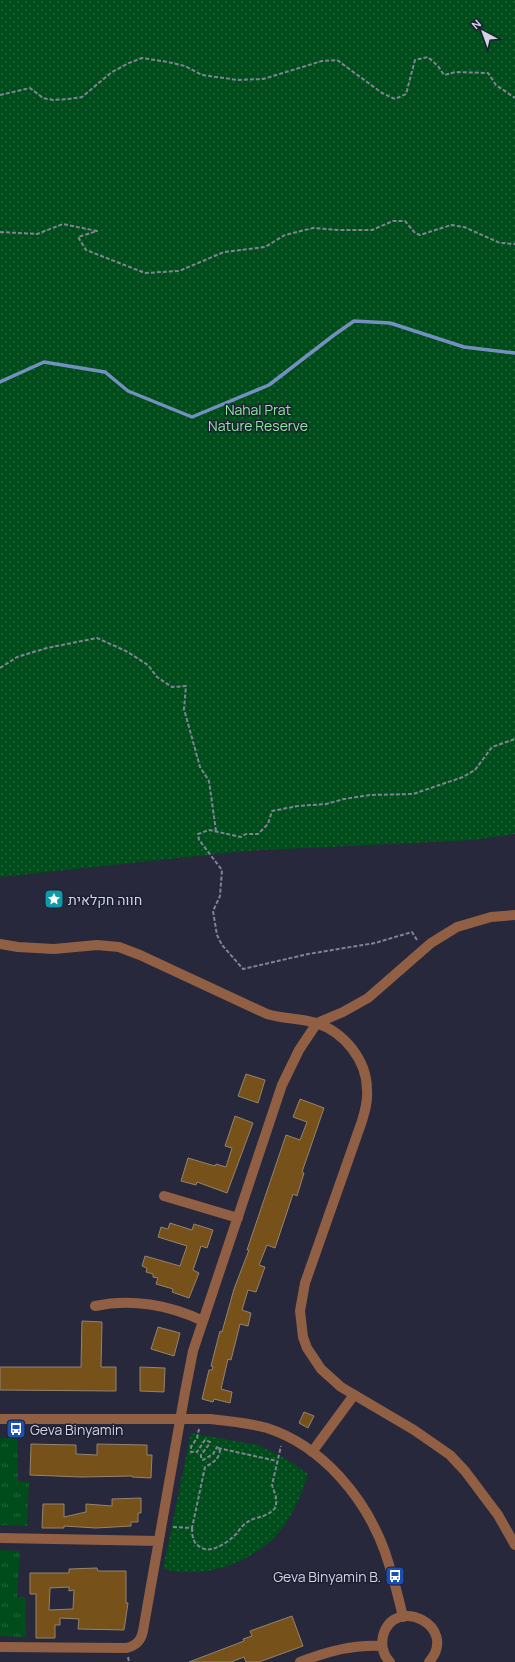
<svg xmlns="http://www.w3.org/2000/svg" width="515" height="1662" font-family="Manrope,Heebo,sans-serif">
<defs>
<pattern id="grass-tufts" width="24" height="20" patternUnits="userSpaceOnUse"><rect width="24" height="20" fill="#004d1b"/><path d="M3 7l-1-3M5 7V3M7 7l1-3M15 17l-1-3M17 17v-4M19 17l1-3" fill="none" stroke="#24663c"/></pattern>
<pattern id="park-dots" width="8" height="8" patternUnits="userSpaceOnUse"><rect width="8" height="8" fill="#004d1b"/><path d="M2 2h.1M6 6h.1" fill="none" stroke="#24663c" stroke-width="1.8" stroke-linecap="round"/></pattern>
</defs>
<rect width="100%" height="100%" fill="#27283c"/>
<path fill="url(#grass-tufts)" d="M0 1438H17L18 1481 29 1482 27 1526 0 1525Z
M0 1550 20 1551 17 1597H26V1637L0 1636Z"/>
<path fill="url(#park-dots)" d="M0 0H515V834L474 840 244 851 0 877Z
M191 1433 258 1445 286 1459 308 1474C302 1492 295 1511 283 1527 261 1557 221 1574 184 1572 177 1572 170 1570 163 1569Z"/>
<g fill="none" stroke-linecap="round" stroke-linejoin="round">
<path stroke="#7590c0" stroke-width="3.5" d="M0 382 44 362 105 372 128 391 192 417 269 385 334 335 354 321 390 323 464 347 515 353"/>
</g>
<path fill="#77511a" stroke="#94836e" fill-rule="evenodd" d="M246 1074 265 1080 258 1103 238 1096Z
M300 1099 324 1108 302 1172 304 1173 297 1196 293 1194 275 1248 267 1245 259 1265 265 1267 256 1292 248 1290 242 1310 251 1313 248 1326 240 1324 231 1360 228 1359 221 1389 232 1392 230 1403 214 1399 213 1402 202 1399 209 1370H212L213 1367 211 1366 220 1331 222 1332 234 1289 249 1250H247L286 1135 300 1140 307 1122 293 1117Z
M235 1116 253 1123 227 1193 197 1182 196 1185 181 1181 188 1158 215 1166 216 1164 226 1167 232 1148 225 1146Z
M170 1223 192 1230 194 1224 213 1230 207 1248 201 1246 193 1270 199 1273 189 1298 172 1292 173 1289 156 1284 158 1278 153 1277V1274L146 1272 147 1268 142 1266 145 1256 180 1266 187 1246 158 1237 161 1227 168 1229Z
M82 1321 102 1322 101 1367H116V1391L0 1390V1367H81Z
M158 1327 180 1333 174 1356 151 1349Z
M140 1367 165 1368 164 1392 140 1391Z
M304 1412 314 1416 308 1428 299 1423Z
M31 1444 76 1445V1454L97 1455V1444L147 1445V1455H152L151 1478 132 1477V1476L81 1477 30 1475Z
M141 1498V1513H138V1522H131V1526L96 1528 64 1526V1528H42L43 1504H64V1517L86 1512V1504L112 1506V1499Z
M97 1568 98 1571H126V1603H128L124 1630 78 1629 79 1619 60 1618V1625H55V1638H36V1594H30V1573H69V1569ZM69 1587V1591L74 1590 73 1609 49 1610 50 1588Z
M292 1616 303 1646 259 1662H246L244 1657 231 1662H189L244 1641 243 1639 252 1636 250 1631Z"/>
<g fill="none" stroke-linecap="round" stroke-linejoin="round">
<path stroke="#818393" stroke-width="2" stroke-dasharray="4 2" stroke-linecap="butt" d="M0 95 30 88 43 98 53 100 69 99 82 97 112 72 129 63 142 58 168 62 185 66 202 75 238 80 263 79 322 61 337 60 382 93 395 99 406 94 415 60 428 57 438 66 444 75 456 72 488 73 496 85 515 98
M0 232 37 234 63 224 97 231 78 237 86 250 145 273 179 271 224 252 265 247 285 235 313 228 339 230H372L393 221H405L415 233 420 235 451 225 464 227 500 243 515 244
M0 668 17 657 47 648 97 638 126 651 148 665 157 677 172 687 186 686 184 709 200 767 209 781 216 831
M417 940 412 932 375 943 308 954 243 969 222 945 217 935 213 911 220 896 222 870 199 840 198 834 209 830 241 837 246 834H258L268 824 272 811 298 806 326 804 344 799 370 795 413 794 463 777 475 770 492 747 515 739
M218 1448 277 1461
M173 1527 192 1528 205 1467C212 1463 219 1460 220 1450L217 1447 213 1454 203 1460 201 1458V1455L208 1446 210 1442 205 1440 197 1452H191V1447L197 1438 199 1429
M192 1528C192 1536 193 1543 200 1547 210 1554 225 1544 233 1537 238 1533 241 1526 246 1523 256 1515 265 1520 276 1507V1497L272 1485 281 1446
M128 1657 129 1662"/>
<path stroke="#905f44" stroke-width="10" d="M0 944 18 947 54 949 97 945 119 947 140 955 267 1014C283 1019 300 1018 316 1023 344 1032 367 1060 367 1090 368 1101 365 1111 362 1121L305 1283 300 1311 303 1337 307 1348 321 1369 341 1387 414 1430 450 1455 465 1471 498 1515 515 1545
M164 1196 238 1218
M95 1306C131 1298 170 1305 203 1321
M0 1419H210C230 1421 248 1423 267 1428 323 1446 366 1499 385 1552 392 1573 398 1595 403 1617
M312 1452 354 1395
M0 1538 159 1541
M0 1647 126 1648C136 1646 141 1641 143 1631L185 1392 193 1351 282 1085 299 1050 317 1023 343 1012 368 998 431 943 457 927 491 917 515 915
M300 1662C325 1652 355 1644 382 1646
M390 1662C383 1655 381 1646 383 1636 394 1594 460 1626 429 1662"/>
</g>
<defs>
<g id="sight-square" transform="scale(1)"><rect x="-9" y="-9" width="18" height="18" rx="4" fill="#0f9aa8" stroke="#1d1f32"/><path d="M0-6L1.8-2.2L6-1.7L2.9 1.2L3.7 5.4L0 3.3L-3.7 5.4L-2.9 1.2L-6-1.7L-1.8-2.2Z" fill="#fff"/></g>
<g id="bus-square" transform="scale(1)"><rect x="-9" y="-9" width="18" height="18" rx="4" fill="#1a4fb4" stroke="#1d1f32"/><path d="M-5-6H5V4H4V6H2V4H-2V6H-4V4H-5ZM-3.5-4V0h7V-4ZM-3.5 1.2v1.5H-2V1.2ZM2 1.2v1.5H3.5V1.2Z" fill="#fff"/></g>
</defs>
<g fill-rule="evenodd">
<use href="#sight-square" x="54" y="899"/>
<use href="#bus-square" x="16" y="1429"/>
<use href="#bus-square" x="395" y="1576"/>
</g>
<g text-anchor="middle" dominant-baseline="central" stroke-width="3" stroke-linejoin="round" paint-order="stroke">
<g font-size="14" fill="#8eea9e" stroke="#1d1f32">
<text x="258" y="409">Nahal Prat<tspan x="258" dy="16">Nature Reserve</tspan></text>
</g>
<g font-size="14" fill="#d1d3e0" stroke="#1d1f32" text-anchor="start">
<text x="68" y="899">חווה חקלאית</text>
<text x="30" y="1429">Geva Binyamin</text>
<text x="381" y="1576" text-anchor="end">Geva Binyamin B.</text>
</g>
</g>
<g transform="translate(483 32) rotate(319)" stroke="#1d1f32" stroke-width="3" paint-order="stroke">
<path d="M0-3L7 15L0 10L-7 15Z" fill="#d1d3e0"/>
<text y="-6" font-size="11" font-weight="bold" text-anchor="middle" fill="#d1d3e0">N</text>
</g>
</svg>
